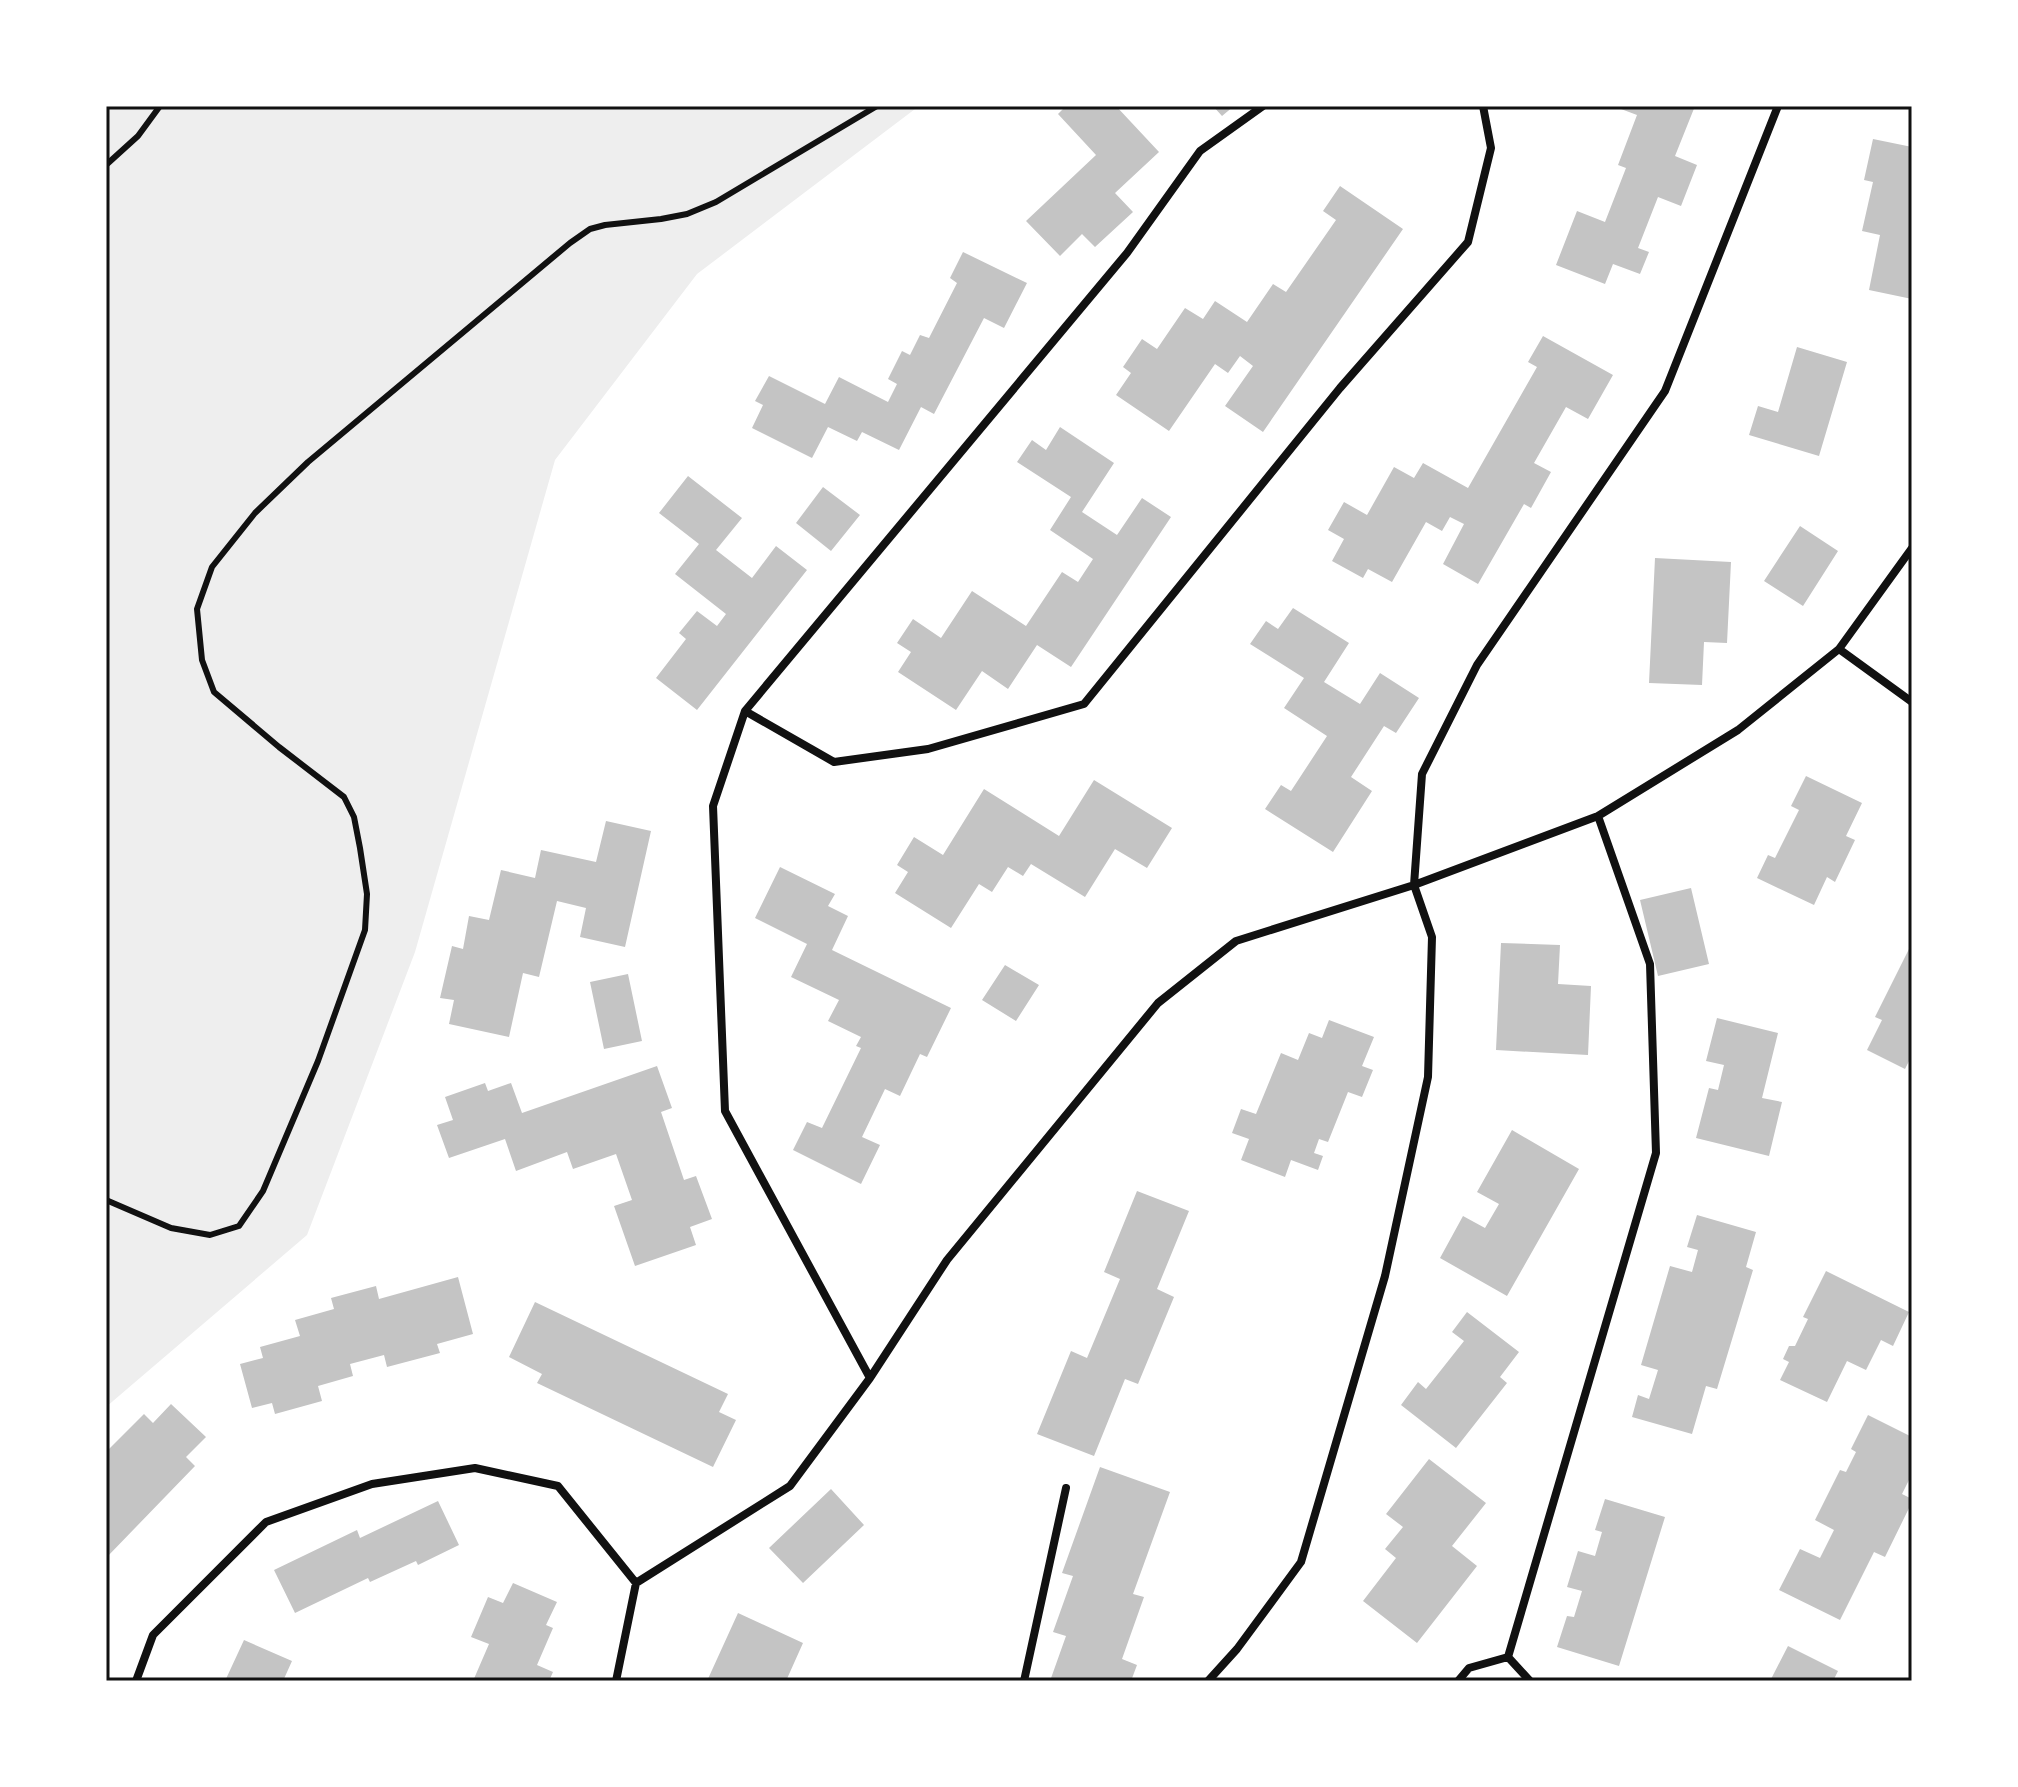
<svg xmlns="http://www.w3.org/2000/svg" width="2018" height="1787" font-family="Figtree,sans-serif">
<rect width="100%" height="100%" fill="#fff"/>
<path fill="#eee" d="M106 106H919L697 274 555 460 415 952 307 1235 106 1407Z"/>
<path fill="#c4c4c4" d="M1066 106H1116L1159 152 1115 193 1133 212 1095 247 1082 234 1060 256 1026 221 1096 155 1058 114Z
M1213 106H1234L1222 116Z
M1613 106H1695L1675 156 1697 165 1681 206 1658 197 1638 248 1649 252 1640 274 1613 264 1605 284 1556 265 1577 211 1605 222 1626 168 1618 165 1637 115Z
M1873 139 1912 147V299L1869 290 1880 235 1862 231 1873 182 1864 180Z
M1340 186 1403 229 1263 432 1225 406 1253 366 1240 356 1228 373 1215 364 1169 431 1116 395 1131 373 1123 367 1142 339 1157 349 1185 308 1203 319 1215 301 1247 322 1273 284 1286 292 1336 220 1323 211Z
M963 252 1027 283 1004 328 984 318 934 414 921 407 899 450 862 432 857 441 828 427 812 458 752 428 763 405 755 401 769 376 825 404 839 377 888 402 897 384 888 379 902 351 910 355 920 335 929 338 957 283 950 278Z
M1543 336 1613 375 1588 419 1566 407 1534 463 1551 472 1531 508 1524 504 1478 584 1443 564 1464 524 1450 517 1442 531 1426 522 1392 582 1368 569 1363 578 1332 561 1344 539 1328 530 1344 502 1367 515 1394 467 1414 478 1423 463 1468 488 1537 367 1528 362Z
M1797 347 1847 362 1819 456 1749 435 1758 406 1778 412Z
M1060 427 1114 463 1082 512 1117 535 1142 498 1171 517 1071 667 1037 645 1008 689 982 671 956 710 898 672 911 652 897 643 913 619 941 638 972 591 1026 626 1062 572 1078 582 1093 559 1050 530 1071 497 1017 462 1032 440 1046 450Z
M688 476 742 518 716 550 752 578 776 546 807 570 697 710 656 678 686 639 679 633 697 611 717 626 726 614 675 574 699 544 659 513Z
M823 487 860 515 831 551 796 523Z
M1800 526 1838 551 1803 606 1764 581Z
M1655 558 1731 562 1727 643 1704 642 1702 685 1649 683Z
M1293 608 1349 643 1324 682 1360 704 1380 673 1419 698 1396 733 1384 726 1351 777 1372 791 1333 852 1265 809 1281 785 1291 791 1327 736 1284 708 1304 678 1250 644 1266 621 1278 629Z
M1806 776 1862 803 1846 836 1855 840 1835 882 1827 877 1814 905 1757 878 1768 855 1775 858 1799 810 1791 806Z
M1094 780 1172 828 1147 868 1115 849 1085 897 1031 864 1023 876 1008 867 992 892 979 884 951 928 895 893 908 872 897 865 914 837 943 855 984 789 1059 836Z
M606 821 651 831 625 947 580 937 586 908 557 901 539 977 523 973 509 1037 449 1024 454 1000 440 998 452 946 463 949 469 916 489 920 501 870 535 878 541 850 596 862Z
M780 867 835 894 828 906 848 916 832 950 951 1008 927 1057 920 1054 900 1096 885 1089 862 1137 880 1145 861 1184 793 1150 807 1122 822 1128 861 1048 856 1046 861 1037 828 1021 839 1000 791 977 807 944 755 918Z
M1691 888 1709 964 1658 976 1640 900Z
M1501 943 1560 945 1558 984 1591 986 1588 1055 1496 1050Z
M1912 943V1055L1905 1069 1867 1050 1882 1020 1875 1017Z
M1005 965 1039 985 1016 1021 982 1000Z
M628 974 642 1041 604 1049 590 982Z
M1717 1018 1778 1033 1762 1098 1782 1102 1769 1156 1696 1138 1709 1088 1718 1090 1724 1065 1706 1061Z
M1329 1020 1374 1037 1362 1066 1373 1070 1362 1097 1348 1092 1328 1142 1319 1139 1314 1153 1323 1156 1318 1170 1291 1160 1285 1177 1241 1160 1249 1139 1232 1133 1241 1109 1256 1114 1281 1053 1298 1060 1309 1033 1322 1038Z
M657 1066 672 1108 661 1112 684 1180 696 1176 712 1219 690 1227 696 1245 635 1266 614 1206 632 1200 616 1154 573 1169 567 1152 516 1171 505 1139 449 1158 437 1125 453 1120 445 1097 485 1083 488 1091 511 1083 522 1113Z
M1512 1130 1579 1169 1507 1296 1440 1258 1463 1216 1485 1228 1499 1204 1477 1192Z
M1137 1191 1189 1211 1157 1289 1174 1297 1138 1384 1125 1379 1094 1456 1037 1434 1071 1351 1087 1358 1120 1279 1104 1272Z
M1697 1215 1756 1232 1746 1267 1753 1270 1717 1389 1706 1386 1692 1434 1632 1417 1638 1395 1649 1399 1658 1370 1641 1365 1670 1266 1692 1272 1698 1250 1687 1247Z
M1826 1271 1909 1312 1893 1346 1881 1340 1866 1370 1847 1361 1827 1402 1780 1380 1789 1362 1783 1359 1789 1346H1795L1808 1319 1803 1317Z
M458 1277 473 1334 437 1344 440 1353 387 1367 384 1355 350 1364 353 1376 318 1386 322 1401 275 1414 272 1403 252 1408 240 1364 263 1358 260 1347 300 1336 295 1320 334 1309 331 1298 376 1286 379 1299Z
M535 1302 728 1394 719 1412 736 1420 713 1467 537 1383 542 1374 509 1357Z
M1467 1312 1519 1352 1500 1377 1507 1383 1456 1448 1401 1405 1418 1382 1426 1389 1464 1341 1452 1332Z
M171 1404 206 1437 186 1457 195 1466 106 1558V1452L144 1414 153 1423Z
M1868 1415 1912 1437V1474L1902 1494 1912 1499V1502L1885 1557 1874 1552 1840 1620 1779 1590 1800 1549 1820 1558 1834 1530 1815 1520 1840 1470 1846 1472 1856 1452 1851 1449Z
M1429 1459 1486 1503 1452 1546 1477 1566 1417 1643 1363 1601 1396 1558 1385 1549 1403 1527 1386 1514Z
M1100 1467 1170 1492 1133 1594 1144 1597 1122 1659 1137 1665 1131 1681H1050L1066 1636 1053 1632 1073 1576 1062 1573Z
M831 1489 864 1525 803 1583 769 1548Z
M1605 1499 1665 1517 1619 1666 1557 1647 1567 1616 1574 1617 1582 1591 1567 1587 1578 1551 1595 1556 1602 1532 1595 1530Z
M438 1501 459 1545 418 1565 416 1561 370 1582 368 1578 295 1613 274 1570 357 1530 360 1538Z
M513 1583 557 1602 546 1625 553 1628 537 1665 553 1672 549 1681H473L489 1644 471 1637 488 1597 503 1603Z
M738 1613 803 1643 786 1681H707Z
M244 1640 292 1661 283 1681H225Z
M1788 1646 1838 1671 1833 1681H1770Z"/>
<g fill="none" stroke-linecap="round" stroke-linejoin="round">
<path stroke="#111" stroke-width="6" d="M106 165 138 136 160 106
M106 1200 171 1228 210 1235 239 1226 263 1191 318 1061 365 930 367 894 360 848 354 817 344 797 279 747 214 692 202 660 197 609 212 567 255 513 308 462 570 243 590 229 605 225 661 219 687 214 716 202 877 106"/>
<path stroke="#111" stroke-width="8" d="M1839 649 1912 702
M745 711 834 762 928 749 1084 704 1340 388 1468 242 1491 148 1483 106
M870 1378 947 1260 1158 1003 1236 941 1414 885 1598 816 1738 730 1839 649 1912 548
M636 1583 790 1486 870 1378 725 1111 713 806 745 711 1127 253 1200 151 1263 106
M1508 1657 1656 1153 1650 964 1598 816
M1508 1657 1530 1681
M136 1681 153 1635 266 1522 372 1484 475 1468 558 1486 636 1583 616 1681
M1024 1681 1066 1488
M1208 1681 1237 1649 1301 1562 1385 1276 1428 1077 1432 937 1414 885 1422 774 1477 665 1665 391 1778 106
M1458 1681 1469 1668 1508 1657"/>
</g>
<rect width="2018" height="1787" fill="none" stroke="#ffffff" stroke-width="216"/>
<rect x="108" y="108" width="1802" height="1571" fill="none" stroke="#111" stroke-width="3"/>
</svg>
